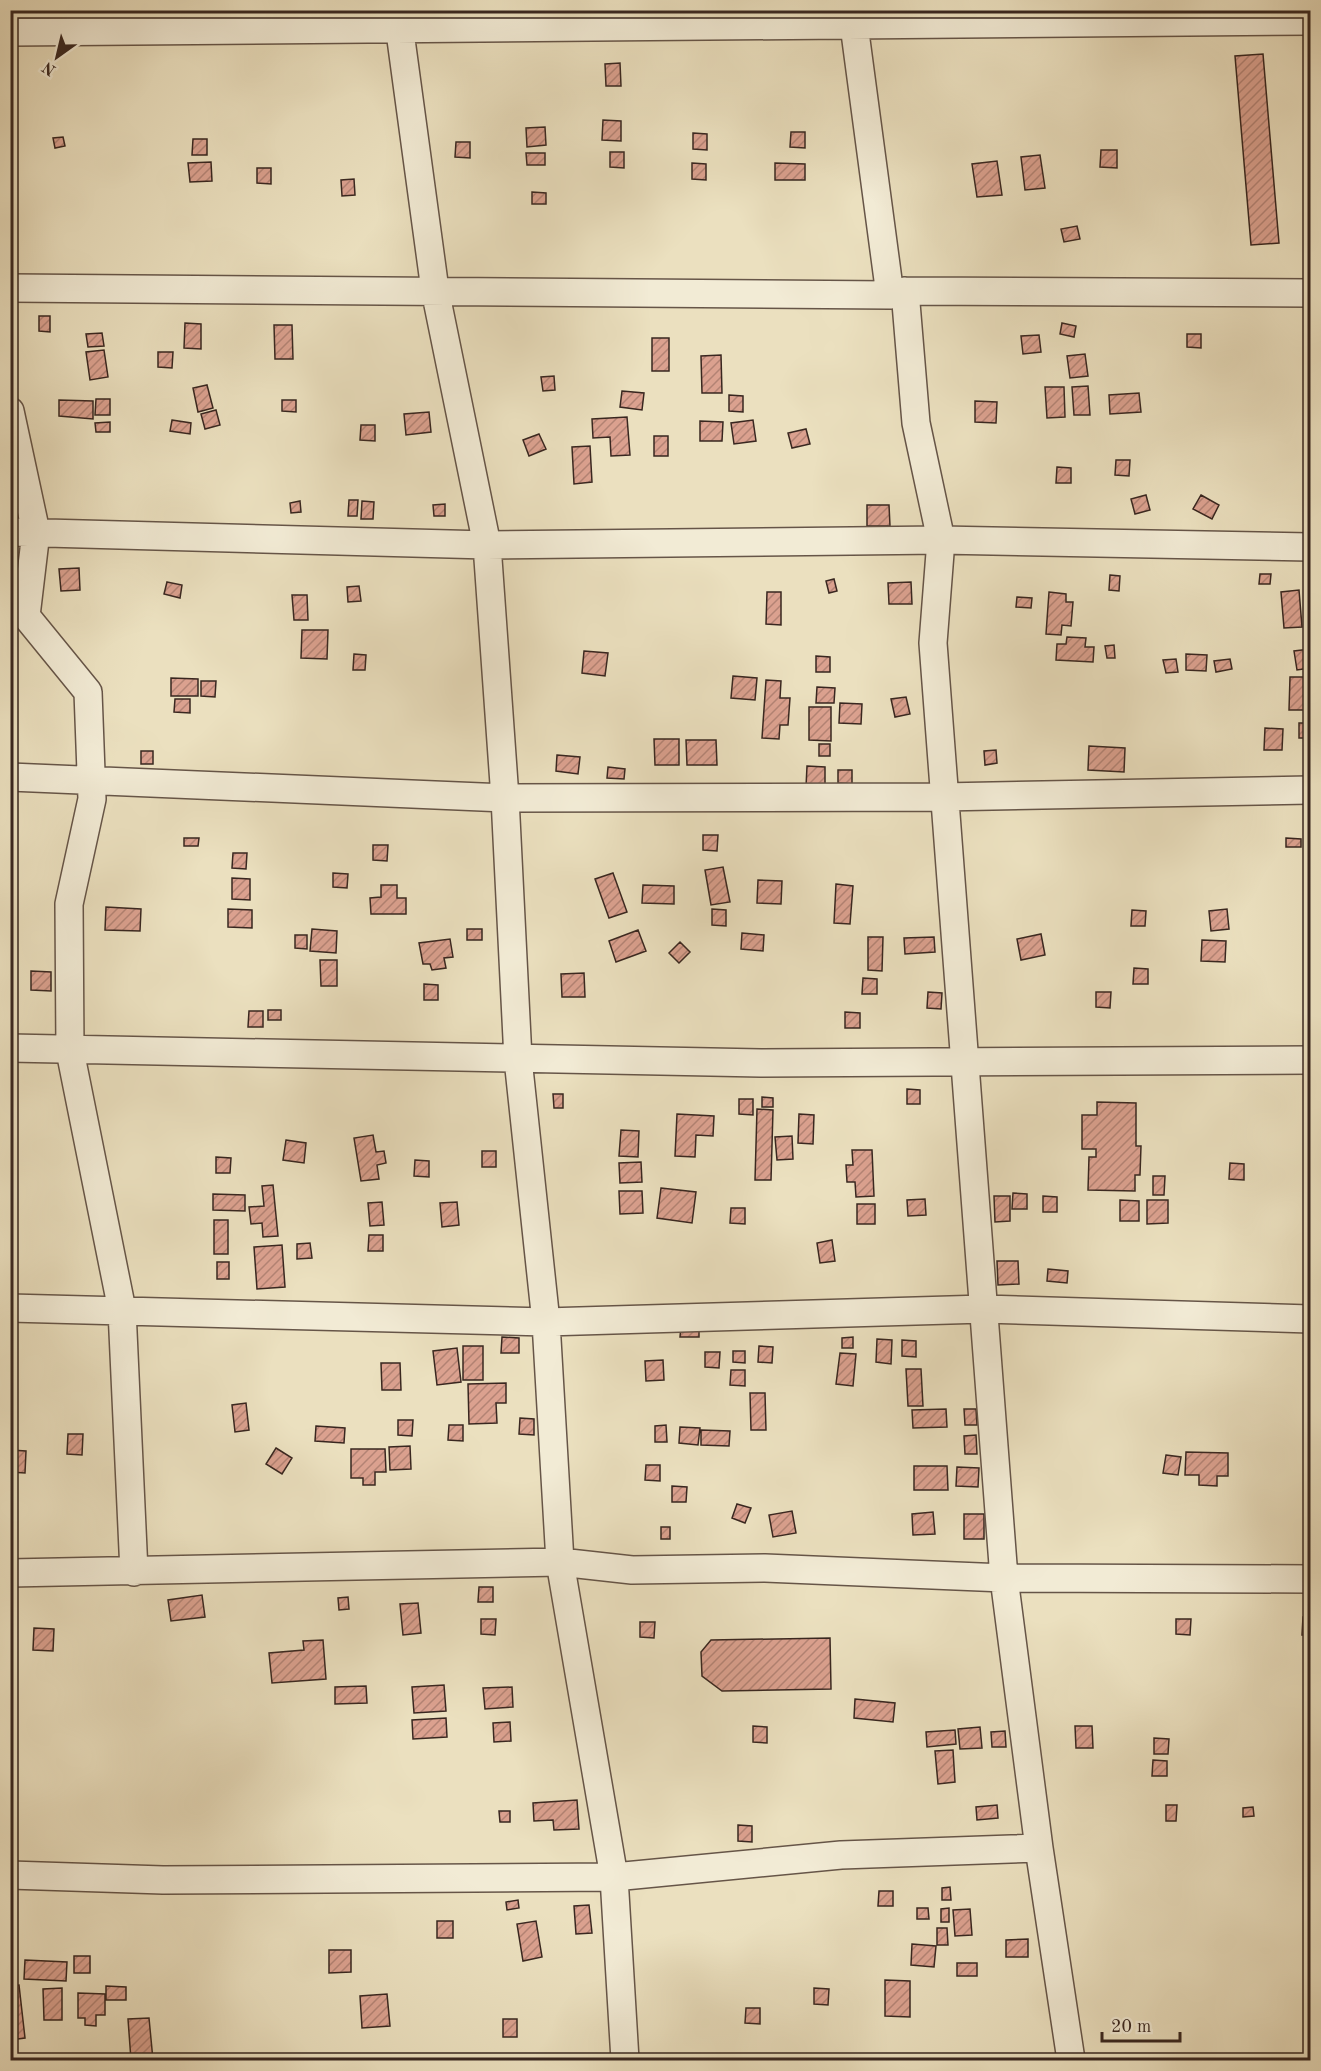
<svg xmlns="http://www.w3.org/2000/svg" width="1321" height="2071" font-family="'Old Standard TT',serif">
<defs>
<pattern id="building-hatch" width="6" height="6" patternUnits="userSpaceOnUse" patternTransform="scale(1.5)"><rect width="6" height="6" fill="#dba18f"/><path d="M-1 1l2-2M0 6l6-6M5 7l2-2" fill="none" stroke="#b38374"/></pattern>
</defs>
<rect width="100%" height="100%" fill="#ebe0bf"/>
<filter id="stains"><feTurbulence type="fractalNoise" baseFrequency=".00333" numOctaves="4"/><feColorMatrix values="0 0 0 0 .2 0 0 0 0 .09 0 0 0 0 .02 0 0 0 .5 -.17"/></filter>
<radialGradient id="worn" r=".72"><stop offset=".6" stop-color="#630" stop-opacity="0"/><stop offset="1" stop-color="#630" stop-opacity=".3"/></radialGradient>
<path fill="url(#building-hatch)" stroke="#392720" stroke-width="1.5" d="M1263 54 1279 243 1251 245 1235 56Z
M620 63 621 86H606L605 64Z
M603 120 621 121V141L602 140Z
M545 127 546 145 527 147 526 128Z
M791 132H805V148L790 147Z
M693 133 707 134V150L693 149Z
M63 137 65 146 55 148 53 138Z
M193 139H207V155H192Z
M456 142H470V158L455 157Z
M1101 150H1117V168L1100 167Z
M610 152H624V168L610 167Z
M526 153H545V165H527Z
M1040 155 1045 188 1025 190 1021 157Z
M997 161 1002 195 977 197 972 164Z
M211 162 212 181 190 182 188 163Z
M692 163 706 164V180L692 179Z
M775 163 805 164V180H775Z
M257 168H271V184L257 183Z
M354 179 355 195 342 196 341 180Z
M532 192 546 193V204H532Z
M1077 226 1080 239 1064 242 1061 229Z
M39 316H50V332L39 331Z
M185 323 201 324V349L184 348Z
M1062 323 1076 326 1074 337 1060 334Z
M274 325H292L293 359H275Z
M102 333 104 346 88 347 86 334Z
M1187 334H1201V348L1187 347Z
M1039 335 1041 352 1023 354 1021 336Z
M652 338H669V371H652Z
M104 350 108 377 90 380 86 352Z
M158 352H173L172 368 158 367Z
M1085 354 1088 376 1070 378 1067 356Z
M721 355 722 393H702L701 356Z
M554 376 555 390 543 391 541 377Z
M207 385 213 408 198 412 193 388Z
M1088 386 1090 415H1074L1072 387Z
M1045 387H1064L1065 417 1047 418Z
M622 391 644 393 642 410 620 407Z
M1139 393 1141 412 1110 414 1109 395Z
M729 395 743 396V412L729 411Z
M96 399H110V415H95Z
M59 400 93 401V419L59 416Z
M282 400H296V412L282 411Z
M975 401 997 402 996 423 975 422Z
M216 410 220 425 205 429 201 414Z
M429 412 431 432 406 435 404 414Z
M627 417 630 455 611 456 610 437 593 438 592 419Z
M172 420 191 423 190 434 170 431Z
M753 420 756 441 734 444 731 423Z
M700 421 723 422 722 441H700Z
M110 422V432H96L95 423Z
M361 425H375V441L360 440Z
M806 429 810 444 792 448 788 433Z
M539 434 546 449 529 456 523 440Z
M654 436H668V456H654Z
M590 446 592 482 574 484 572 447Z
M1116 460H1130L1129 476 1115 475Z
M1057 467 1071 468V483H1056Z
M1146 495 1150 510 1135 514 1131 499Z
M1201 495 1219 505 1212 519 1193 509Z
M349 500H358L357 516H348Z
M300 501 301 512 291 513 290 503Z
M362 501 374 502 373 519H361Z
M445 504V516H434L433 505Z
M867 505H889L890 526H867Z
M79 568 80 590 61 591 59 569Z
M1260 574H1271L1270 584H1259Z
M1110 575 1120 576 1119 591 1109 590Z
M834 579 837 591 829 593 826 581Z
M167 582 182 585 180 598 164 594Z
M911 582 912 604H889L888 583Z
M359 586 361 601 348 602 347 587Z
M1299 590 1302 627 1284 628 1281 592Z
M767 592H781V625L766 624Z
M1049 592 1066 594V602H1073L1071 626 1062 625 1061 635 1046 634Z
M292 595H307L308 620H294Z
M1017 597 1032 598 1031 608 1016 607Z
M302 630H328L327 659 301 658Z
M1067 637 1086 638 1085 647H1094L1093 662 1056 660 1057 644H1066Z
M1114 645 1115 658H1107L1105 646Z
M1310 649V668L1297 670 1294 651Z
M10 651H17L16 666H10Z
M584 651 608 653 605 676 582 673Z
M354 654 366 655 365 670H353Z
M1186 654 1207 655 1206 671 1186 670Z
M816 656 830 657V672H816Z
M1176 659 1178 672 1166 673 1163 660Z
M1230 659 1232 669 1216 672 1214 661Z
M733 676 757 678 755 700 731 698Z
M1290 677H1310V710H1289Z
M171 678 198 679V696H171Z
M766 680 781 681 780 698H790L788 725H780L779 739 762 738Z
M201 681H216L215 697 201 696Z
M817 687 835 688 834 703H816Z
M906 697 910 714 895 717 891 699Z
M175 699H190V713L174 712Z
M840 703 862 704 861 724 839 723Z
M809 707H831V741L809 740Z
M1299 723H1310V738H1299Z
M1265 728 1283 729 1282 750H1264Z
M654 739H679V765H655Z
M686 740H716L717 765H687Z
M819 744H830V756H819Z
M1089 746 1125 748 1124 772 1088 770Z
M996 750 997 763 985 765 984 751Z
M141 751H153V764H141Z
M557 755 580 757 578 774 556 771Z
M807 766 825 767V787H806Z
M608 767 625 769 624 779 607 778Z
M838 770H852V784L838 783Z
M703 835H718L717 851 703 850Z
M184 838H199L198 846H184Z
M1286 838 1301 839V847H1286Z
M373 845H388L387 861 373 860Z
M233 853H247L246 869 232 868Z
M723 867 730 902 711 905 705 870Z
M333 873 348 874 347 888 333 887Z
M613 873 627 912 609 918 595 879Z
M232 878 250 879V900L232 899Z
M758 880 782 881 781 904 757 903Z
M836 884 853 886 850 924 834 923Z
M381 885H397V898H406V914H371L370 898 381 897Z
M643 885 674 886V904L642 903Z
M106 907 141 909 140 931 105 930Z
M228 909 252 910V928L228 927Z
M712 909 726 910V926L712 925Z
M1227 909 1229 929 1211 931 1209 911Z
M1132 910 1146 911 1145 926H1131Z
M312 929 337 931 336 953 310 951Z
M467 929H482V940H467Z
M638 930 646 951 616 962 609 941Z
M742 933 764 935 763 951 741 949Z
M1041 934 1045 955 1021 960 1017 939Z
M295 935H307V949L295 948Z
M868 937H883L882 971 868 970Z
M934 937 935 952 905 954 904 938Z
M450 939 453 957 444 958 446 968 432 970 430 964H423L419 943Z
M1202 940 1226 941 1225 962 1201 961Z
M680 942 690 952 679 963 669 953Z
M320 960H337V986H321Z
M1134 968 1148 969V984H1133Z
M31 971 51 972V991L31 990Z
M584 973 585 997H562L561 974Z
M863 978 877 979V994H862Z
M424 984 438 985V1000H424Z
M928 992 942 993 941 1009 927 1008Z
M1096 992H1111L1110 1008 1096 1007Z
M268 1010H281V1020H268Z
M249 1011H263V1027H248Z
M845 1012 860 1013V1028H845Z
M907 1089 920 1090V1104H907Z
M553 1094H563V1108H554Z
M762 1097 773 1098V1107H762Z
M739 1099H753V1115L739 1114Z
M1097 1102 1136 1103V1146H1141L1140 1175H1135V1191L1088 1190 1089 1157H1096V1149H1082V1115H1097Z
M757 1109 773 1110 771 1180H755Z
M677 1114 714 1116 713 1136 696 1135 695 1157 675 1156Z
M799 1114 814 1115 813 1144 798 1143Z
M621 1130 639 1131 638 1157 619 1156Z
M373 1135 376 1152 384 1151 386 1163 377 1165 379 1179 361 1181 354 1138Z
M792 1136 793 1159 777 1160 775 1137Z
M286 1140 306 1143 304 1163 283 1160Z
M852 1150H872L874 1196 856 1197 855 1182H847L846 1165H853Z
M482 1151H496V1167H482Z
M216 1157 231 1158 230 1173H216Z
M1305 1158H1310V1179H1305Z
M415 1160 429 1161V1177L414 1176Z
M641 1162 642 1182 620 1183 619 1163Z
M1230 1163 1244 1164V1180L1229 1179Z
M1153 1176H1165L1164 1195H1153Z
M273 1185 278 1236 263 1237 262 1223 251 1224 249 1207 264 1206 262 1186Z
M661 1188 696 1192 692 1223 657 1218Z
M619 1191H642L643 1213 620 1214Z
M1013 1193 1027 1194V1209H1012Z
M213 1194 245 1195V1211L213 1210Z
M994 1196H1010V1221L995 1222Z
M1043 1196 1057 1197V1212H1043Z
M925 1199 926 1215 908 1216 907 1200Z
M1120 1200 1139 1201V1221H1120Z
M1147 1200H1168V1223L1147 1224Z
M382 1202 384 1225 370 1226 368 1203Z
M457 1202 459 1225 442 1227 440 1203Z
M857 1204H875V1224H857Z
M731 1208H745V1224L730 1223Z
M214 1220H228V1254H214Z
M369 1235H383V1251H368Z
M832 1240 835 1261 820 1263 817 1243Z
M310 1243 312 1258 297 1259V1244Z
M282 1245 285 1287 257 1289 254 1247Z
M997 1261H1018L1019 1284 998 1285Z
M217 1262H229V1279H217Z
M1048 1269 1068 1271 1067 1283 1047 1281Z
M681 1326H699V1337H680Z
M502 1337 519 1338V1353H501Z
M853 1337V1348H842V1338Z
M877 1339 892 1340 891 1364 876 1362Z
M902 1340 916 1341V1357L902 1356Z
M463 1346H483V1380H463Z
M759 1346 773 1347 772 1363 758 1362Z
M457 1348 461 1382 437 1385 433 1351Z
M733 1351H745V1363L733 1362Z
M705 1352H720L719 1368 705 1367Z
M840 1353 856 1354 853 1386 836 1384Z
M663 1360 664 1380 646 1381 645 1361Z
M381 1363H400L401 1390H382Z
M906 1369H921L923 1406H908Z
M731 1370H745V1386L730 1385Z
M506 1383V1403H496L497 1423 469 1424 468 1384Z
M750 1393H765L766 1430H751Z
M246 1403 249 1430 235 1432 232 1405Z
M946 1409 947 1427 913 1428 912 1410Z
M964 1409H976L977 1425H965Z
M520 1418 534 1419V1435L519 1434Z
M398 1420H413L412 1436 398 1435Z
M449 1425H463V1441L448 1440Z
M666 1425 667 1442H655V1426Z
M316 1426 345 1428 344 1443 315 1441Z
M680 1427 700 1428 698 1445 679 1443Z
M701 1430 730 1431 729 1446 701 1445Z
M68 1434H83L82 1455 67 1454Z
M976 1435 977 1454H965L964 1436Z
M410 1446 411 1469 390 1470 389 1447Z
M276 1448 292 1458 282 1474 266 1464Z
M351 1449H385L386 1472H375V1485H363V1478H351Z
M10 1450 26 1451 25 1473 10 1472Z
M1186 1452 1228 1453V1476H1217V1486L1199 1485V1475H1185Z
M1166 1455 1181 1457 1178 1475 1163 1473Z
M646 1465H660V1481L645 1480Z
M914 1466H947L948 1490H914Z
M957 1467 979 1468 978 1487 956 1486Z
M672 1486 687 1487 686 1502H672Z
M737 1504 751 1508 745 1523 732 1518Z
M792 1511 796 1533 773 1537 769 1515Z
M933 1512 935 1534 913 1535 912 1514Z
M964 1514H984V1539H964Z
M661 1527H670V1539H661Z
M479 1587H493V1602H478Z
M202 1595 205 1617 171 1621 168 1600Z
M348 1597 349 1609 339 1610 338 1598Z
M418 1603 421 1633 403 1635 400 1604Z
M1303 1617H1310V1635H1302Z
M481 1619H496L495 1635 481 1634Z
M1176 1619H1191L1190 1635 1176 1634Z
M640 1622H655L654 1638 640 1637Z
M34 1628 54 1629 53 1651 33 1650Z
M830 1638 831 1689 722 1691 702 1676 701 1652 711 1640Z
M323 1640 326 1679 272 1683 269 1653 304 1650 303 1641Z
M444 1685 446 1711 414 1713 412 1687Z
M366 1686 367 1703 335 1704V1687Z
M512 1687 513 1707 485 1709 483 1688Z
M855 1699 895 1703 893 1722 854 1718Z
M446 1718 447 1737 413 1739 412 1720Z
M510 1722 511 1741 494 1742 493 1723Z
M753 1726 767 1727V1743L753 1742Z
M1075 1726H1092L1093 1748H1076Z
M980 1727 982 1748 960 1749 958 1729Z
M955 1730 956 1744 927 1747 926 1732Z
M1005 1731 1006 1747H992L991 1732Z
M1154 1738 1169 1739 1168 1754H1154Z
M953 1750 955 1782 938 1784 935 1751Z
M1153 1760 1167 1761V1776H1152Z
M577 1800 579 1829 554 1830 553 1820 534 1821 533 1803Z
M997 1805 998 1818 977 1820 976 1807Z
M1166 1805H1177L1176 1821H1166Z
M1253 1807 1254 1816 1243 1817V1808Z
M499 1811H510V1822H500Z
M738 1825 752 1826V1842L738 1841Z
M950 1887 951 1900H942V1888Z
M879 1891H893V1906H878Z
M518 1900 519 1908 507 1910 506 1902Z
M589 1905 592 1933 576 1934 574 1906Z
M917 1908H928L929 1919H917Z
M949 1908V1922H941V1909Z
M970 1909 972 1935 955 1936 953 1910Z
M437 1921H453V1938H437Z
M536 1921 542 1957 523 1961 517 1924Z
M937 1928H947L948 1945H937Z
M1028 1939V1957H1006V1940Z
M912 1944 936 1946 934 1967 911 1965Z
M329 1950H351V1972L329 1973Z
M74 1956H90V1973H74Z
M25 1960 67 1962 66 1981 24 1979Z
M957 1963H977V1976H957Z
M885 1980 910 1981V2017L885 2016Z
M19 1985 25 2038 10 2040V1986Z
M106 1986 126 1987V2000H106Z
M62 1988V2020H44L43 1989Z
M814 1988 829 1989 828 2005 814 2004Z
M78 1993 105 1994V2015H96V2026L85 2025V2018H78Z
M387 1994 390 2026 362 2028 360 1996Z
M746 2008H760V2024L745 2023Z
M149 2018 153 2060H131L128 2019Z
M503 2019H517V2037H503Z"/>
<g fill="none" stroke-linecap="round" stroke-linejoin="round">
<g stroke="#665548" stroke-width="30">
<path id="minor" d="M397 10 435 290 487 545 505 798 518 1059 546 1322 560 1562 614 1877 625 2060
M852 10 890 295
M10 32 1310 21
M10 288 890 295 905 291 1310 293
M905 291 916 423 941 540 933 643 1004 1578 1039 1848 1071 2060
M10 411 36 532 26 616 88 692 92 799 69 904 70 1051 122 1310 134 1572
M10 532 487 545 941 540 1310 547
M10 777 505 798 942 797 1310 790
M10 1048 761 1063 1310 1060
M10 1308 546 1322 984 1309 1310 1319
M10 1573 560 1562 632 1570 765 1568 1004 1578 1310 1579
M10 1875 163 1880 614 1877 841 1855 1039 1848"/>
</g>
<use href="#minor" stroke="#f2ebd5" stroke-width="27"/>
</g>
<rect width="1321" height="2071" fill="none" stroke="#ebe0bf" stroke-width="36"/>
<rect x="12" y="12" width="1297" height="2047" fill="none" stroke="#392720" stroke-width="3"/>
<rect x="18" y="18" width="1285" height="2035" fill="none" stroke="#392720" stroke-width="1.5"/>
<g transform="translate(57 57) rotate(214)" stroke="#f2ebd5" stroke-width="4.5" paint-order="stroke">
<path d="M0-4.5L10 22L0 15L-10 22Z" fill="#392720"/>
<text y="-9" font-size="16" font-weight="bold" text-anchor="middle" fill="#392720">N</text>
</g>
<path d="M1102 2032v9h78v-9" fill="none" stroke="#392720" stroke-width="3"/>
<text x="1111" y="2032" font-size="18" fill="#392720" stroke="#f2ebd5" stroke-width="4.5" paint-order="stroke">20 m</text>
<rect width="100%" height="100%" filter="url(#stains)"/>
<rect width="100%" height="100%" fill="url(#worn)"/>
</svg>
